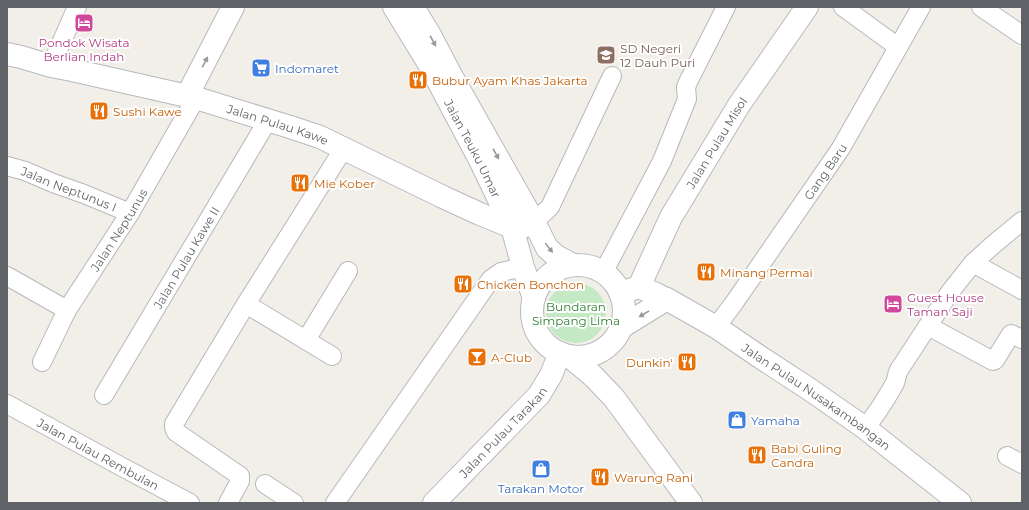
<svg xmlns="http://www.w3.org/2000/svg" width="1029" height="510" font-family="Montserrat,sans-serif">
<rect width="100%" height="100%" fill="#f1efe8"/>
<path fill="#c5e8c5" d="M546 313a30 30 0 1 1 60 0a30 30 0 1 1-60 0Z"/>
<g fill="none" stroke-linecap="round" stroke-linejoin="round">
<g stroke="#b5b8bc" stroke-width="20">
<g id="street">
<path d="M843 7 898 47"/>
<path d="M981 7 1022 35"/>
<path d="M51 66 77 7"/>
<path id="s1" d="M7 166 25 171 53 183 84 194 130 213"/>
<path d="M534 222 550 207 612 76"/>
<path d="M973 263 1022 290"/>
<path d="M603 273 662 161 687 99 686 87 689 80 726 7"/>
<path d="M7 276 67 310"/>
<path d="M246 304 332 356"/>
<path d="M928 326 993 361 995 360 1011 334 1022 339"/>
<path id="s2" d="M716 327 734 303 841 148 921 7"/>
<path d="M306 340 348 271"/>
<path id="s3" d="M42 362 67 310 130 213 196 98"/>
<path id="s4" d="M104 395 268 120"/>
<path id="s5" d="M7 404 122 467 190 503"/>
<path d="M865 428C877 414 886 399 895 383 897 378 896 375 899 370L950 292 973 263 994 244 1022 221"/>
<path d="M1007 456 1022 464"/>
<path d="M265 484 294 503"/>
<path d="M228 503 240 481V476L176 432 174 428V424L246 304 344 148"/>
<path d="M335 503 491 279 501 272 523 267"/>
</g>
</g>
<g stroke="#b6babf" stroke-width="24">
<g id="secondary">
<path id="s6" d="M394 7 429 64 480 160 512 227 523 267 534 298"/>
<path d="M413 7 431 37 452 77 534 222 547 248 556 256 573 265"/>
<path id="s7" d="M7 54 21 57 51 66 72 70 196 98 290 127 320 137 443 197 480 214 512 227 526 226 534 222"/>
<path d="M187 96 233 7"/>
<circle cx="578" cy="311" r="46"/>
<path id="s8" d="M639 287 671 217 739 105 807 7"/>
<path id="s9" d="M620 293 639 287 656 294 672 302 716 327 757 355 809 389 865 428 960 503"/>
<path d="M620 328 667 299"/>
<path d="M569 356 593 376 614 398 691 503"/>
<path id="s10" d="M434 503 539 395 551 375 560 353"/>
</g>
</g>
<use href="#street" stroke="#fff" stroke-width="18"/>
<use href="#secondary" stroke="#fff" stroke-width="22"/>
</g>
<defs><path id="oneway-solid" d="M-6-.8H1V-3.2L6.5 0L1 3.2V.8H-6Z"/></defs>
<g fill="#979a9d">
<use href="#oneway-solid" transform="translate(433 41) rotate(61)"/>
<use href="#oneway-solid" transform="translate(205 62) rotate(-63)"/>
<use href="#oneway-solid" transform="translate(496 154) rotate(61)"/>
<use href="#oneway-solid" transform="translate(549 248) rotate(51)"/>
<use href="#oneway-solid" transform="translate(644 314) rotate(149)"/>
</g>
<defs>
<g id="hotel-square" transform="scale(1)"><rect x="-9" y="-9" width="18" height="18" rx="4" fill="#d1479c" stroke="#fff"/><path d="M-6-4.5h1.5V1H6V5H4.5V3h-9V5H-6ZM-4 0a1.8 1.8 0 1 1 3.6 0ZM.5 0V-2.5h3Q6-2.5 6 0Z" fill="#fff"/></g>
<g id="school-square" transform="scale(1)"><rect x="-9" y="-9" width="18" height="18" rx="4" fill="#8d6e63" stroke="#fff"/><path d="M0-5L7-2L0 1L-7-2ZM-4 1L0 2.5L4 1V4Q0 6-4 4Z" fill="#fff"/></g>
<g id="supermarket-square" transform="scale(1)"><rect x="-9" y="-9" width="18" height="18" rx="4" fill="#3f7fe0" stroke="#fff"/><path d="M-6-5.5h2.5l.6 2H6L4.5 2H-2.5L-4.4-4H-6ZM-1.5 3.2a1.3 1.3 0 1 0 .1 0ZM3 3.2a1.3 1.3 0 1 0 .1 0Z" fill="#fff"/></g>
<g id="restaurant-square" transform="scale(1)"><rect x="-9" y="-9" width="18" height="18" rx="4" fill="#e8710a" stroke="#fff"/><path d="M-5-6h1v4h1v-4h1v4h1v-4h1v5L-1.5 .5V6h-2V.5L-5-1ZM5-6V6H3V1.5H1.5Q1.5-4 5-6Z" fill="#fff"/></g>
<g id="bar-square" transform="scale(1)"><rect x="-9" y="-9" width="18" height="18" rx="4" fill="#e8710a" stroke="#fff"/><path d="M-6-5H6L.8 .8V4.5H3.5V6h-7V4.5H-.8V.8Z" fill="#fff"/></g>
<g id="shop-square" transform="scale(1)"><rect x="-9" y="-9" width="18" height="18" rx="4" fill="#3f7fe0" stroke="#fff"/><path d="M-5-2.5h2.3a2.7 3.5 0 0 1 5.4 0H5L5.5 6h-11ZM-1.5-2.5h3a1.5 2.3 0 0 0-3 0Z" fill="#fff"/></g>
</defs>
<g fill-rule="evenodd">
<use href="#hotel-square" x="84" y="23"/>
<use href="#school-square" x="606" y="55"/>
<use href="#supermarket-square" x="261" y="68"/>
<use href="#restaurant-square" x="418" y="80"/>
<use href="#restaurant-square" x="99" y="111"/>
<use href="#restaurant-square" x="300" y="183"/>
<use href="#restaurant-square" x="706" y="272"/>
<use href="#restaurant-square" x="463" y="284"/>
<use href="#hotel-square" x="893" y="304"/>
<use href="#bar-square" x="477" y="357"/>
<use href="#restaurant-square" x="687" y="362"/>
<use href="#shop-square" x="737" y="420"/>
<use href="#restaurant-square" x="757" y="455"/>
<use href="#shop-square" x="541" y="469"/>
<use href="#restaurant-square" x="600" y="477"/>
</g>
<g text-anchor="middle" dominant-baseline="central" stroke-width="4" stroke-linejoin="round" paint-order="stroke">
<g font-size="12" fill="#b23c85" stroke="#fff">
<text x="84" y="42">Pondok Wisata<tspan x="84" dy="14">Berlian Indah</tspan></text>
<text x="907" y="297" text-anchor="start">Guest House<tspan x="907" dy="14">Taman Saji</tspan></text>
</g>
<g font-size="12" fill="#785e54" stroke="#fff" text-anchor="start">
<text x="620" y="48">SD Negeri<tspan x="620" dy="14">12 Dauh Puri</tspan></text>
</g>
<g font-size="12" fill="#366cbe" stroke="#fff" text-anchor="start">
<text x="275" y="68">Indomaret</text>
<text x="751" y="420">Yamaha</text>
<text x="541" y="488" text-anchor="middle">Tarakan Motor</text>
</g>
<g font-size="12" fill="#c56008" stroke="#fff" text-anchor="start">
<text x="432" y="80">Bubur Ayam Khas Jakarta</text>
<text x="113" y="111">Sushi Kawe</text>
<text x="314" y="183">Mie Kober</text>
<text x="720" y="272">Minang Permai</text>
<text x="477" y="284">Chicken Bonchon</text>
<text x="491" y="357">A-Club</text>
<text x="673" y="362" text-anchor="end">Dunkin'</text>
<text x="771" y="448">Babi Guling<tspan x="771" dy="14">Candra</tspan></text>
<text x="614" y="477">Warung Rani</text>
</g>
<g font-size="12" fill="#5f6368" stroke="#fff">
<text stroke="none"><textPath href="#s7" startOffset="280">Jalan Pulau Kawe</textPath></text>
<text stroke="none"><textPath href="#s8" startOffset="164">Jalan Pulau Misol</textPath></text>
<text stroke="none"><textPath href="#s6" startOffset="162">Jalan Teuku Umar</textPath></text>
<text stroke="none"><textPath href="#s2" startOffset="190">Gang Baru</textPath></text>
<text stroke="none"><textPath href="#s1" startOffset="66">Jalan Neptunus I</textPath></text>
<text stroke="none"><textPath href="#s3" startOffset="153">Jalan Neptunus</textPath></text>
<text stroke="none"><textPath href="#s4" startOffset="160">Jalan Pulau Kawe II</textPath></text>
<text stroke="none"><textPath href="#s9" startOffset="229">Jalan Pulau Nusakambangan</textPath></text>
<text stroke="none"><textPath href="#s10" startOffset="99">Jalan Pulau Tarakan</textPath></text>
<text stroke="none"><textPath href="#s5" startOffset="104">Jalan Pulau Rembulan</textPath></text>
</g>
<g font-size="12" fill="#348238" stroke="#fff">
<text x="576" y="306">Bundaran<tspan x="576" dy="14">Simpang Lima</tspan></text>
</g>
</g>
<rect width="1029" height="510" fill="none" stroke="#5f6368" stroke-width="16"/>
</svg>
